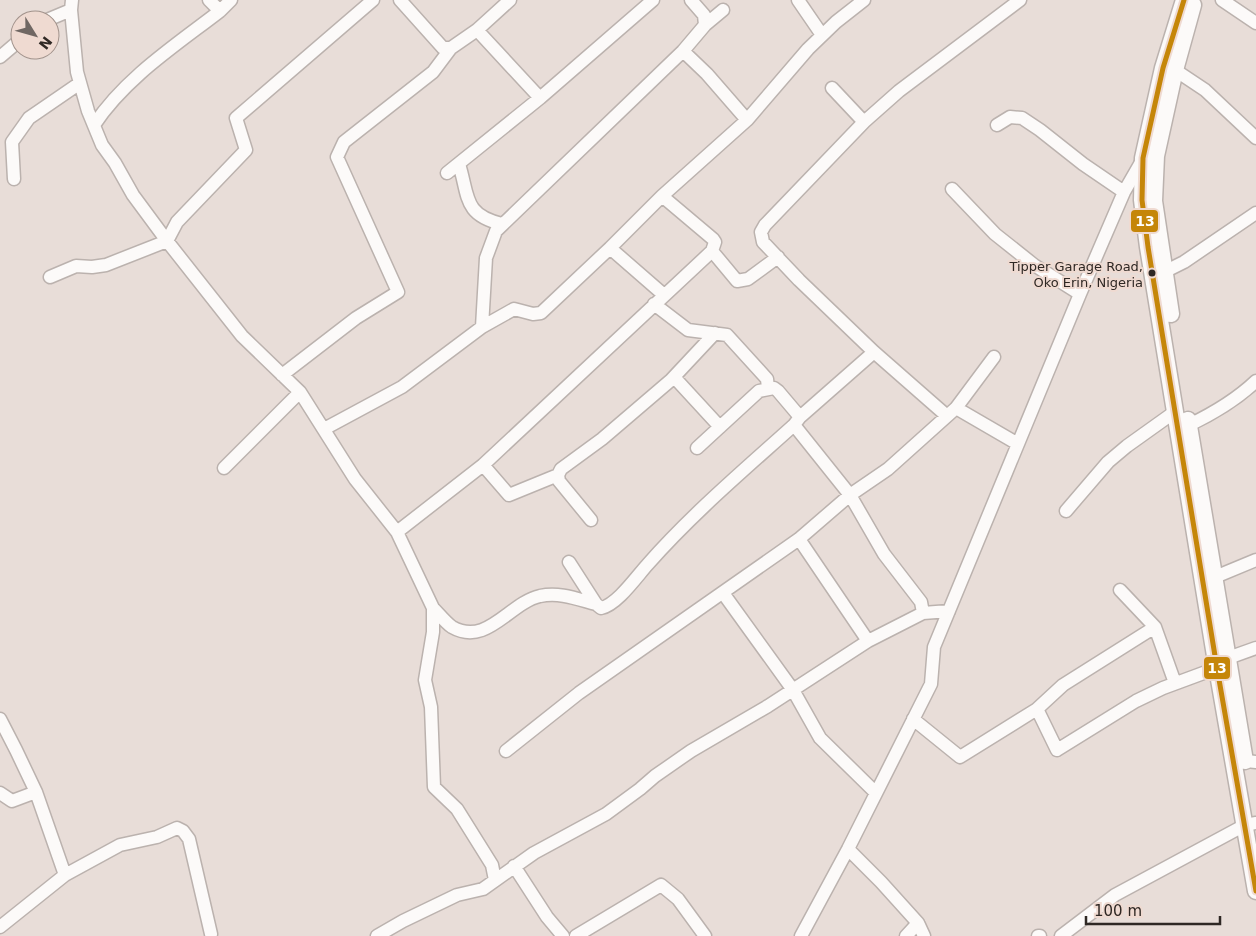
<svg xmlns="http://www.w3.org/2000/svg" width="1256" height="936" font-family="'DejaVu Sans',sans-serif">
<rect width="100%" height="100%" fill="#e8ddd8"/>
<g fill="none" stroke-linecap="round" stroke-linejoin="round">
<g stroke="#bbb2ae" stroke-width="15">
<path id="minor" d="M72 0 71 10 77 72 88 111 102 145 115 163 133 195 167 241 242 336 300 392 355 479 397 532 433 608V632L425 680 431 707 434 787 457 809 492 865 495 880
M209 0 220 11
M400 0 443 48H451L477 30 510 0
M798 0 822 35
M1222 0 1256 23
M47 20 71 10
M705 25 723 10
M477 30 540 98
M683 51 707 74 747 120
M0 57 20 40
M1175 70 1205 90 1256 138
M832 88 864 122
M94 125C125 78 176 45 220 11L231 0
M997 125 1010 117 1022 118 1040 130 1083 164 1124 192
M459 164C469 196 463 215 502 224
M447 173 540 98 653 0
M14 179 12 142 29 118 80 83
M952 189 995 234 1034 265 1080 294
M610 248 664 295
M712 251 737 281 748 279 778 257
M1164 272 1184 262 1256 213
M50 277 76 266 92 267 106 265 167 241 177 222 246 150 236 118 373 0
M654 304 688 330 727 335 767 379 768 388
M482 327 486 258 496 231 683 51 705 25 704 15 691 0
M282 375 356 318 398 292 337 157 344 142 433 72 451 48
M674 377 720 427
M956 408 1018 444
M947 416 874 352 799 280 763 242 761 232 765 225 864 122 899 91 1020 0
M794 425 850 495 884 554 921 602 923 613
M1189 425C1214 413 1236 400 1256 381
M324 429 402 387 482 327 514 309 533 314 541 313 610 248 662 196 747 120 808 49 836 22 864 0
M697 448 759 391 774 388 778 391 800 417
M483 465 509 495 558 475
M224 468 300 392
M1066 511 1108 462 1127 446 1176 411
M591 520 559 481 558 475 561 469 602 439 671 380 715 333
M397 532 483 465 712 251 715 242 713 239 662 196
M799 539 868 641
M569 562 596 604 601 608C617 605 637 576 648 564 692 514 744 470 794 425L800 417 874 352
M1215 577 1256 560
M1120 590 1155 627 1175 683
M723 593 793 690 820 738 876 793
M433 608C439 614 445 622 452 627 487 647 509 603 540 596 560 592 577 599 596 604
M1155 627 1063 685 1037 709 1057 750 1136 701 1163 688 1217 668
M1228 658 1256 648
M0 719 16 750 36 792 65 875
M913 719 960 757 1037 709
M506 751 579 693 799 539 850 495 888 469 956 408 994 357
M1246 761 1256 762
M0 793 12 801 36 792
M848 849 881 882 918 923 924 936
M514 866 547 917 563 936
M0 927 65 875 120 845 157 837 177 828 183 831 189 839 211 934
M377 936 403 921 457 895 483 889 534 853 606 814 640 789 655 776 691 751 768 706 868 641 923 613 949 611
M576 936 661 885 678 899 705 936
M801 936 848 849 931 684 934 647 1080 294 1124 192 1143 159
M906 936 918 923
M1038 936H1040
M1061 936 1115 895 1245 825 1256 823"/>
</g>
<g stroke="#bbb2ae" stroke-width="19">
<path id="major" d="M1184 0 1163 68 1143 158 1142 200 1148 247 1217 668 1256 891
M1171 314 1154 201 1156 156 1175 70 1193 5
M1188 420 1245 761"/>
</g>
<use href="#minor" stroke="#fcfaf9" stroke-width="12"/>
<use href="#major" stroke="#fcfaf9" stroke-width="16"/>
<g stroke="#efdad1" stroke-width="9">
<path id="bus-1" d="M1184 0 1163 68 1143 158 1142 200 1148 247 1217 668 1256 891"/>
</g>
<use href="#bus-1" stroke="#c58609" stroke-width="5"/>
</g>
<circle fill="#2f2824" stroke="#efdad1" stroke-width="2" cx="1152" cy="273" r="4.5"/>
<g text-anchor="middle" dominant-baseline="central" stroke-width="4" stroke-linejoin="round" paint-order="stroke">
<g font-size="13" fill="#2f2824" stroke="#efdad1" text-anchor="end">
<text x="1143" y="266">Tipper Garage Road,<tspan x="1143" dy="16">Oko Erin, Nigeria</tspan></text>
</g>
</g>
<g stroke="#efdad1" stroke-width="2">
<rect x="1130" y="209" width="29" height="24" rx="5" fill="#c58609"/>
<rect x="1203" y="656" width="28" height="24" rx="5" fill="#c58609"/>
</g>
<g font-size="14" text-anchor="middle" font-weight="bold" fill="#fff">
<text x="1145" y="226">13</text>
<text x="1217" y="673">13</text>
</g>
<g transform="translate(35 35) rotate(127)"><circle r="24" fill="#efdad1" stroke="#a2938c"/>
<path d="M0-4L9 19L0 12L-9 19Z" fill="#706763"/>
<text y="-8" font-size="14" font-weight="bold" text-anchor="middle" fill="#2f2824">N</text>
</g>
<path d="M1086 916v8h134v-8" fill="none" stroke="#2f2824" stroke-width="2.5"/>
<text x="1094" y="916" font-size="15" fill="#2f2824" stroke="#efdad1" stroke-width="4" paint-order="stroke">100 m</text>
</svg>
